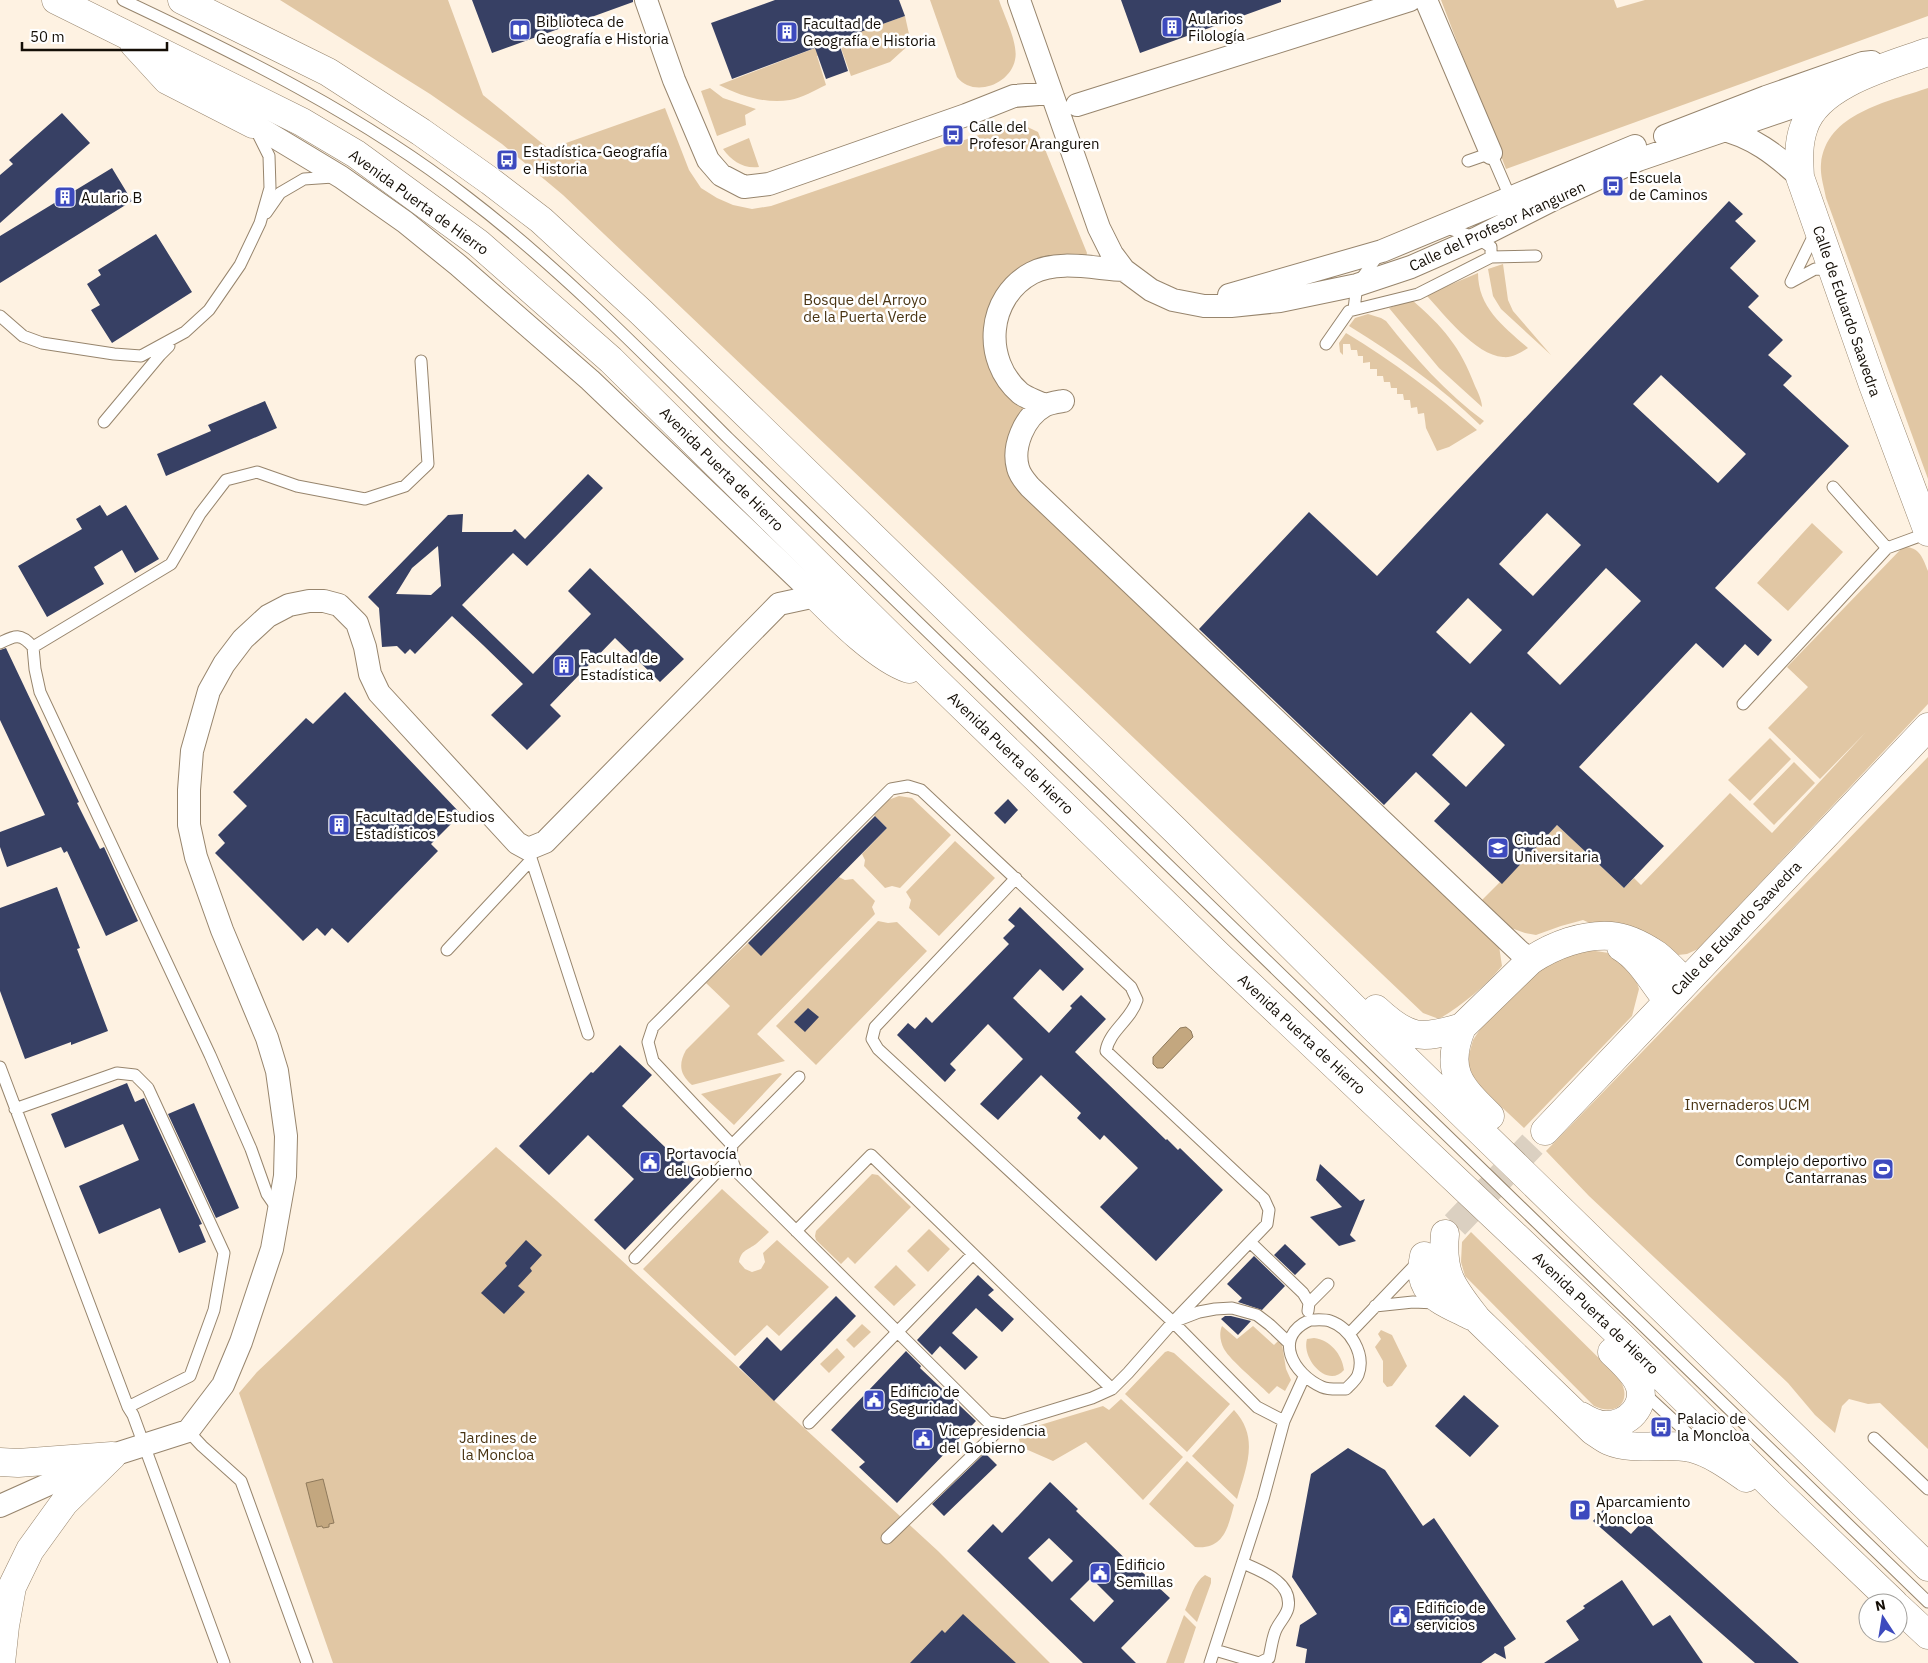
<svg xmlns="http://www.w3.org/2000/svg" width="1928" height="1663" font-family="'IBM Plex Sans',sans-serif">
<rect width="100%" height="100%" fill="#fef2e2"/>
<path fill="#e1c7a4" d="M280 0H448L483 95 549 149 665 108 689 170 701 188 717 198 733 205 752 209 771 206 1017 122 1038 132 1087 253 1086 257 1033 267 988 343 1032 408 1007 449 1499 946 1502 966C1485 987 1462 1005 1439 1019L1423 1013 563 195 502 144 430 94Z
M930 0H999C1004 16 1019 44 1015 60 1010 85 973 98 957 77Z
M1441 0H1614L1617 8 1645 0H1928V16L1506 169Z
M905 16 911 43 890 62 851 76 841 48 837 49 835 41Z
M818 47 820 55 817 56 826 85C815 90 802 98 790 100 766 104 740 96 719 85Z
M710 88 723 98 756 109 745 115 746 125 717 136 701 91Z
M1928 88V479L1826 198C1824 187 1820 176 1821 164 1826 113 1888 102 1928 88Z
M749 138 759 167C743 169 732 161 723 149Z
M1503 264 1508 300 1513 311 1551 355 1501 309 1493 296 1488 269Z
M1478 273C1478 308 1504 327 1528 348 1520 353 1512 358 1503 357 1475 355 1444 314 1426 295Z
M1412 300C1443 327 1460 346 1475 386 1478 392 1482 401 1482 407L1439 368 1389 308Z
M1368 314 1381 318 1386 321C1415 358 1446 393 1484 421L1480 425C1441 387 1396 355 1349 326L1355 318Z
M1346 333C1393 361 1436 394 1477 430L1449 447 1437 451 1426 428 1424 413 1418 414 1417 407 1411 408 1410 400H1404L1403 394H1397V388H1391L1390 382H1384L1383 376H1377V369H1370V362L1363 363V356H1358L1357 350H1351L1350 344H1343V355L1340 352 1339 343Z
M1812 523 1843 552 1788 611 1757 583Z
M1903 547C1919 546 1923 558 1928 571V704L1698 949 1687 954 1678 955 1658 945 1594 925 1583 920 1561 926 1536 935 1525 933 1511 928 1482 900 1557 825 1624 888 1634 878 1641 885 1730 793 1772 833 1866 732 1820 779 1768 728 1808 687 1787 667Z
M1770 738 1791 759 1750 801 1728 780Z
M1928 757V1449L1880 1403 1868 1404 1849 1399 1842 1406 1835 1433 1815 1415 1788 1383 1589 1196 1546 1151Z
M1794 762 1815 783 1774 825 1753 804Z
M899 796 912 798 951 835 900 888 892 886 885 888 864 866 865 860 862 854 887 828 874 815 888 800Z
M955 841 995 878 939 936 909 908 911 900 906 892Z
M839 877 845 880 853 879 875 901 872 907 875 914 757 1034 785 1061 692 1085C680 1074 678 1065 686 1050L730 1006 706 983 748 943 761 955Z
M878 921 888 923 897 922 927 951 816 1065 776 1026Z
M1589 950 1609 953 1634 973 1639 989 1632 1016 1524 1128 1492 1098 1488 1101 1474 1086 1467 1062 1473 1040 1483 1025 1539 970 1568 955Z
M780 1073 782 1074 734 1125 701 1094Z
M496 1147 557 1201 938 1551 1050 1663H333L239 1393 257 1372Z
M872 1174 878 1175 911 1207 855 1264 848 1257 841 1264 816 1240 815 1236 816 1231Z
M722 1189 769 1232C765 1236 760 1240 756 1244 748 1250 741 1250 739 1262L745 1269 752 1272 761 1269 765 1262 763 1253 777 1240 829 1287 779 1336 767 1325 735 1356 643 1269Z
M929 1229 950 1249 928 1272 907 1251Z
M1471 1232 1617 1376C1634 1397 1620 1418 1594 1406L1465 1276 1461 1262 1462 1242Z
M896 1265 916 1285 894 1306 874 1287Z
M862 1324 871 1332 854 1348 846 1340Z
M1222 1326 1237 1339 1253 1326 1274 1345 1281 1338 1286 1369 1291 1380 1285 1391 1277 1386 1269 1394C1257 1382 1231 1361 1224 1349 1220 1341 1219 1333 1222 1326Z
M1381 1330 1392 1335 1407 1366 1392 1386 1387 1387 1383 1382V1361L1375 1347 1381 1339 1378 1334Z
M1314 1338C1330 1340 1342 1354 1344 1370 1328 1389 1301 1359 1307 1339Z
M837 1348 845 1357 829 1373 820 1364Z
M1168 1351 1174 1353 1230 1404 1187 1452 1125 1394 1165 1352Z
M1121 1399 1183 1457 1143 1500 1086 1442 1053 1461 1021 1447 1017 1432 1103 1406 1109 1410Z
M1234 1410C1260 1438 1246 1467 1237 1499L1192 1456Z
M1187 1461 1234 1505C1228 1527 1224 1550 1195 1547L1149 1504Z
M1205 1575 1211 1578V1583L1197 1622 1185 1610C1190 1599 1194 1582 1205 1575Z
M1184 1615 1196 1627 1184 1663H1166Z"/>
<path fill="#c3a77f" stroke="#8e795b" d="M1186 1027 1191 1031 1193 1037 1163 1068H1157L1153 1064V1057L1180 1028Z
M323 1479 334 1523 329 1524V1527L323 1528 322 1526 317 1527 306 1483Z"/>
<path fill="#374064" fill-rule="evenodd" d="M472 0H633V2L492 53Z
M775 0H899L905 16 838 40 848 71 826 79 815 48 732 79 711 23Z
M1121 0H1281V2L1140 53Z
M62 113 90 143 0 223V175L13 164 9 160Z
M112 168 132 201 0 283V236Z
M1729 201 1743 214 1735 221 1756 241 1730 268 1759 296 1748 307 1783 340 1768 355 1792 376 1783 385 1849 446 1715 588 1772 640 1758 656 1745 644 1723 668 1696 643 1579 767 1664 846 1624 888 1557 825 1502 884 1434 821 1450 804 1416 772 1384 805 1199 629 1309 512 1377 576ZM1661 375 1746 454 1718 483 1633 404ZM1547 513 1581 545 1533 596 1499 564ZM1606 568 1641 601 1560 685 1527 653ZM1468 598 1502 630 1470 664 1436 632ZM1471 712 1505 745 1466 787 1432 755Z
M156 234 192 292 112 343 91 310 100 305 87 284 101 275 98 270Z
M265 401 277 428 166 476 157 454 211 431 208 425Z
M588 474 603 488 527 566 513 553 462 605 533 674 591 614 568 591 590 568 684 659 660 682 615 638 550 705 561 716 527 750 491 715 523 684 483 645 452 616 415 654 410 649 405 654 397 646 382 647 379 608 368 597 448 515 463 514 462 532H512L515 529 525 539ZM438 546 441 586 431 595 396 594 412 568Z
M100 505 107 516 126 505 159 559 135 573 122 550 94 567 104 584 47 617 18 566 82 529 76 519Z
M6 648 79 802 77 803 100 849 104 847 138 921 106 936 67 851 64 853 61 847 7 867 0 847V832L45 815 0 720V650Z
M345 692 461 814 431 844 438 851 348 943 332 928 325 936 317 928 303 941 215 853 225 843 218 835 247 806 233 792 306 718 313 724Z
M1008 799 1018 810 1005 824 994 813Z
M875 816 887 828 761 956 748 943Z
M57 887 80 948 77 949 108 1031 71 1045V1042L25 1059 0 991V908Z
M1020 907 1084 969 1063 991 1040 969 1013 998 1049 1033 1072 1008 1070 1006 1081 995 1106 1019 1075 1052 1166 1140 1167 1139 1178 1150 1180 1148 1223 1190 1156 1261 1100 1207 1138 1168 1104 1135 1100 1140 1077 1118 1081 1113 1041 1075 998 1120 980 1104 1023 1059 988 1024 950 1064 956 1070 945 1082 897 1035 908 1023 915 1029 926 1017 932 1023 1009 944 1003 938 1015 926 1008 920Z
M808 1008 819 1017 805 1032 794 1022Z
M620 1045 652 1075 622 1106 666 1148 668 1146 698 1175 625 1250 594 1220 634 1179 588 1135 549 1175 519 1146 591 1072 593 1073Z
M127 1083 135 1102 144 1098 202 1224 199 1225 206 1242 179 1253 160 1208 99 1234 79 1186 139 1160 123 1124 65 1148 51 1114Z
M194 1103 239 1208 216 1218 168 1114Z
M1320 1164 1360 1201 1365 1199 1350 1235 1356 1241 1339 1246 1310 1217 1342 1207 1316 1180Z
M526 1240 542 1255 530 1268 532 1271 518 1286 525 1292 504 1314 481 1293 507 1266 505 1263Z
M1285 1244 1306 1264 1295 1275 1274 1255Z
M1254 1256 1285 1286 1262 1310 1238 1302 1242 1298 1227 1284Z
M978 1275 994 1290 988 1295 1014 1319 1002 1332 976 1308 952 1333 978 1357 965 1370 940 1346 932 1355 917 1340Z
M836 1296 856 1316 774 1401 739 1367 767 1337 781 1351Z
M1225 1316H1231L1251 1321 1238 1335 1221 1319Z
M906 1351 921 1366 920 1368 976 1421 897 1503 859 1467 865 1462 831 1430Z
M1464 1395 1499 1426 1470 1457 1435 1426Z
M1348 1448 1385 1470 1423 1526 1434 1518 1516 1639 1504 1647 1506 1659 1495 1653 1481 1663H1305L1307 1649 1296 1646 1300 1625 1317 1614 1292 1577 1311 1474Z
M985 1453 997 1465 944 1516 932 1504Z
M1050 1482 1078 1509 1076 1511 1140 1573 1142 1572 1170 1598 1121 1648 1136 1663H1083L967 1551 993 1524 1002 1533ZM1049 1538 1073 1561 1052 1582 1028 1558ZM1091 1578 1114 1601 1094 1622 1070 1599Z
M1603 1510 1631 1534 1643 1521 1799 1663H1755L1593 1521Z
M1622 1580 1653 1626 1670 1615 1703 1663H1544L1579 1640 1566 1621 1585 1608 1583 1606Z
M963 1614 1016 1663H910L942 1630 945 1633Z"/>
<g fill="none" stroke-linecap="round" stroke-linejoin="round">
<path stroke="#dbd0c1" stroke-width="28" stroke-dasharray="28 14" stroke-linecap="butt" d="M1455 1225 1545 1131"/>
<g stroke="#97856d" stroke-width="13">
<path id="service" d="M123 0C242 56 363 116 467 197 561 269 644 354 728 438L1928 1602
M1468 161 1491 153 1510 197
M266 213 280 193 304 179 333 177
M1444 227 1477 238 1491 247V257
M1791 282 1816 231
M1791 282 1815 269 1833 270
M1354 309 1357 285 1379 254
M0 316 23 336 42 343 114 354 141 356 185 332 209 310 240 265 260 223 270 188 269 156 256 130
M1326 344 1349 311 1418 294 1491 257 1536 256
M104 422 160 355 169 346
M1833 487 1887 548 1928 533
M0 643C15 635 21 633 33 647L171 564 200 514 226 480 257 472 297 486 365 499 405 486 428 464 421 361
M33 647 35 669 40 692 210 1055 251 1149 267 1194 278 1210
M1743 704 1887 548
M528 849 588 1034
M1016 878 875 1027 872 1039 878 1049 1173 1322 1257 1407 1284 1421
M447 950 531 860
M0 1067 128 1407 133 1415 224 1663
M15 1109 117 1073 135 1075 148 1088 224 1253 214 1310 190 1376 128 1407
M732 1145 799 1077
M796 1231 871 1155 1112 1389
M1250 1242 1303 1293 1309 1303
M635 1258 731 1157
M1375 1306 1413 1302 1436 1303
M1308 1311 1309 1303 1328 1284
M1310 1320C1316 1320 1324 1319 1330 1321 1350 1328 1366 1354 1358 1375 1356 1380 1350 1385 1346 1389 1338 1389 1329 1390 1322 1387 1293 1374 1272 1337 1310 1320Z
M1173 1322 1267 1224 1269 1210 1264 1199 1106 1051C1109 1031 1131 1020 1137 1000L1131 987 921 790 908 786 891 789 653 1027 648 1042 653 1061 732 1145 731 1157 736 1171 988 1422 1004 1425 1092 1398 1112 1389 1128 1373 1173 1322 1199 1312 1215 1309 1232 1308 1257 1315 1270 1325 1289 1343
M1349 1334 1419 1261
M1644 1393 1698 1443
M809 1423 973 1254
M188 1431 202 1446 241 1481 307 1663
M1874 1438 1928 1489
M887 1538 1004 1425
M1215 1650 1259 1663 1269 1658C1271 1649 1272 1640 1275 1632 1278 1623 1286 1617 1288 1608 1293 1582 1261 1571 1243 1563
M1210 1663 1263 1499 1284 1421 1304 1377"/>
</g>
<g stroke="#97856d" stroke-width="24">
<path id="minor" d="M646 0 674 80 708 160 721 175 744 187 769 184 966 115 1014 96 1051 93
M1019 0 1099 228 1112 254 1124 270 1151 290 1173 300 1204 306H1231L1280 301 1357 285 1411 267 1477 238 1558 197 1638 160 1828 95
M1426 0 1491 153
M1077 105 1410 0
M253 124 341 177 405 222 458 265 590 380 816 596
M1720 129C1752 136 1776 155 1800 177
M1665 136 1766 97 1863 63 1872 62
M1229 295 1382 251 1635 146
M1063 401C1057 402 1049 403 1044 406 1024 417 1012 447 1018 468 1020 476 1025 481 1030 487L1519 951 1531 960
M1044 405C1037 401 1026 398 1020 393 982 360 987 297 1032 273 1058 259 1096 269 1124 270
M0 1506 116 1454 188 1431 223 1385 241 1342 272 1249 285 1176 286 1136 277 1071 267 1038 222 930 196 857 189 825V790L192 751 209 691 224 664 243 639 268 616 289 605 309 601H324L339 605 357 623 365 647 370 674 379 693 517 843 528 849 545 842 779 604 816 596"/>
</g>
<g stroke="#97856d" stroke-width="29">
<path id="tertiary" d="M1928 52C1889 66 1818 84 1804 127 1798 143 1799 160 1800 177L1873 385 1928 532
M1621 947C1641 959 1653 983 1668 1001
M1531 960C1554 945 1583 934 1611 936 1626 937 1645 947 1657 955 1667 963 1676 973 1685 982
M1545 1131 1928 727"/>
</g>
<g stroke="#97856d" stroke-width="29">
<path id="trunk" d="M56 0 302 122 356 154 478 243 611 360 930 675 1218 955 1621 1336 1779 1493 1894 1603
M182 0 328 72 421 132 490 181 541 220 641 312 1175 830 1372 1026 1928 1567
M134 44 167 80 253 124
M816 596C839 619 879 659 909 669
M1376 1009C1408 1039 1421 1040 1462 1027
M1490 1116C1459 1086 1444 1070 1462 1027L1531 960
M1445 1234C1441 1275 1453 1288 1477 1319L1593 1431C1598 1434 1604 1439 1609 1441 1635 1452 1664 1442 1691 1448 1711 1453 1729 1466 1746 1478
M1424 1256C1415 1295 1443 1301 1471 1316
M1581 1416C1589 1421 1596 1425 1606 1425 1628 1425 1647 1406 1639 1384 1634 1372 1621 1361 1612 1352
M1898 1607 1928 1635"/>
</g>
<g stroke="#97856d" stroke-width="29">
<path id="motorway" d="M0 1462 18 1463 112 1456
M1 1663 5 1626 12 1587 30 1550 64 1503 112 1456"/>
</g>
<use href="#service" stroke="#fff" stroke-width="11"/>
<use href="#minor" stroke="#fff" stroke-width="22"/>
<use href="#tertiary" stroke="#fff" stroke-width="28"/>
<use href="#trunk" stroke="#fff" stroke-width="28"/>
<use href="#motorway" stroke="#fff" stroke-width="28"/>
</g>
<defs>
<g id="building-square" transform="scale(1.125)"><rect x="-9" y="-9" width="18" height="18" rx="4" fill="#3d4abe" stroke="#fff"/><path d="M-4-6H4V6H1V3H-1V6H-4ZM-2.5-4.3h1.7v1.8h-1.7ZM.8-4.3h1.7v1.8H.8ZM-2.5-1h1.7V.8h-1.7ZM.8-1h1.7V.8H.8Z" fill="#fff"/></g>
<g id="library-square" transform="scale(1.125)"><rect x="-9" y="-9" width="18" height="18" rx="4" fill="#3d4abe" stroke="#fff"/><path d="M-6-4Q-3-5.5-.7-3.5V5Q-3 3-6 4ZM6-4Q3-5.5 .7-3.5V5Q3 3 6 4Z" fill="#fff"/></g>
<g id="bus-square" transform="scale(1.125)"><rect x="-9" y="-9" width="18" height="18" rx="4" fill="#3d4abe" stroke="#fff"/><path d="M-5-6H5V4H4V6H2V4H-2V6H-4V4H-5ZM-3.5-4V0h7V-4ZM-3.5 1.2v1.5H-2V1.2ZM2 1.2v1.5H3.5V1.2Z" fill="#fff"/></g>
<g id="university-square" transform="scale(1.125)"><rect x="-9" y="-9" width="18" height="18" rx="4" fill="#3d4abe" stroke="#fff"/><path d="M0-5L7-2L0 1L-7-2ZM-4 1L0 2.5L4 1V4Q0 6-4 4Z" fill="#fff"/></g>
<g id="civic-square" transform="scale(1.125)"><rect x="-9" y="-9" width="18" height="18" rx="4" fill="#3d4abe" stroke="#fff"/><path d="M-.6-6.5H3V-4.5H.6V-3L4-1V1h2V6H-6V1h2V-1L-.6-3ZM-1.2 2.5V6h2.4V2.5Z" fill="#fff"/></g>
<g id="stadium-square" transform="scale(1.125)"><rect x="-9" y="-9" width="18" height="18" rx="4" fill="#3d4abe" stroke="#fff"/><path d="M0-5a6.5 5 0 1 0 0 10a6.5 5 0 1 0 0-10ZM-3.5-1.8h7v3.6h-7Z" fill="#fff"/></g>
<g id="parking-square" transform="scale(1.125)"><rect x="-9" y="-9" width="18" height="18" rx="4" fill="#3d4abe" stroke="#fff"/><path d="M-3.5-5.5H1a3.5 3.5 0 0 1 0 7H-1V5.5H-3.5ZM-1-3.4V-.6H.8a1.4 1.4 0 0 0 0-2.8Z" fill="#fff"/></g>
</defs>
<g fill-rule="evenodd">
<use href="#building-square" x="1172" y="27"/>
<use href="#library-square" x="520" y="30"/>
<use href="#building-square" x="787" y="32"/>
<use href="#bus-square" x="953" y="135"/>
<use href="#bus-square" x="507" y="160"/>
<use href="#bus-square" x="1613" y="186"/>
<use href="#building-square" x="65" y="197"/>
<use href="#building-square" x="564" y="666"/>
<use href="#building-square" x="339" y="825"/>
<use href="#university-square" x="1498" y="848"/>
<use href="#civic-square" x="650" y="1162"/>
<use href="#stadium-square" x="1883" y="1169"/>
<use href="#civic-square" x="874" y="1400"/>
<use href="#bus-square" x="1661" y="1427"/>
<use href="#civic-square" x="923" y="1439"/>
<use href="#parking-square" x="1580" y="1510"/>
<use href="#civic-square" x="1100" y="1573"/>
<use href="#civic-square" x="1400" y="1616"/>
</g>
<g text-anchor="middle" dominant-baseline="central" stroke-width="5" stroke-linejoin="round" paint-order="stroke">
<g font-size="15" fill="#140e06" stroke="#fff" text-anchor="start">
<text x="1188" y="18">Aularios<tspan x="1188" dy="17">Filología</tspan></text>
<text x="536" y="21">Biblioteca de<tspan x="536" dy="17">Geografía e Historia</tspan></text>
<text x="803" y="23">Facultad de<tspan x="803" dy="17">Geografía e Historia</tspan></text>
<text x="969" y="126">Calle del<tspan x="969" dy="17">Profesor Aranguren</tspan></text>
<text x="523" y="151">Estadística-Geografía<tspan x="523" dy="17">e Historia</tspan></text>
<text x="1629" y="177">Escuela<tspan x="1629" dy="17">de Caminos</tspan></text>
<text x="81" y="197">Aulario B</text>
<text x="580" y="657">Facultad de<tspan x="580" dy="17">Estadística</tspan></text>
<text x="355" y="816">Facultad de Estudios<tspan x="355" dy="17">Estadísticos</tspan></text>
<text x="1514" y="839">Ciudad<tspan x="1514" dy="17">Universitaria</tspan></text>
<text x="666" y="1153">Portavocía<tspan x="666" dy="17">del Gobierno</tspan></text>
<text x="1867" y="1160" text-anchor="end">Complejo deportivo<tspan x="1867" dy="17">Cantarranas</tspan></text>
<text x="890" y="1391">Edificio de<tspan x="890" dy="17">Seguridad</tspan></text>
<text x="1677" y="1418">Palacio de<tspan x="1677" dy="17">la Moncloa</tspan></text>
<text x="939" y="1430">Vicepresidencia<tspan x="939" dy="17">del Gobierno</tspan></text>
<text x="1596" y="1501">Aparcamiento<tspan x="1596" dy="17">Moncloa</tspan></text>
<text x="1116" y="1564">Edificio<tspan x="1116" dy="17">Semillas</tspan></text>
<text x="1416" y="1607">Edificio de<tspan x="1416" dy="17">servicios</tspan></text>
</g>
<g font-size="15" fill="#140e06" stroke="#fff">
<text transform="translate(419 202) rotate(36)">Avenida Puerta de Hierro</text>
<text transform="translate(1497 226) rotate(-25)">Calle del Profesor Aranguren</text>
<text transform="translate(1847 311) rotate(71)">Calle de Eduardo Saavedra</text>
<text transform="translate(722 469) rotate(45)">Avenida Puerta de Hierro</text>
<text transform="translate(1011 753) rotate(44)">Avenida Puerta de Hierro</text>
<text transform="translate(1736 928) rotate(-46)">Calle de Eduardo Saavedra</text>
<text transform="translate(1302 1034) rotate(43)">Avenida Puerta de Hierro</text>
<text transform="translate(1596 1313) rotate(44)">Avenida Puerta de Hierro</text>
</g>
<g font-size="15" fill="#493413" stroke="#fff">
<text x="865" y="299">Bosque del Arroyo<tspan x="865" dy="17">de la Puerta Verde</tspan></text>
<text x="1747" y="1104">Invernaderos UCM</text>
<text x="498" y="1437">Jardines de<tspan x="498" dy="17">la Moncloa</tspan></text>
</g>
</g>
<g transform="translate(1883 1618) rotate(348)"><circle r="24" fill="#ffffff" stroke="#a19f9b"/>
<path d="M0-4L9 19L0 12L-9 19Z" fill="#3d4abe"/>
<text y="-8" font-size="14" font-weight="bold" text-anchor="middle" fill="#140e06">N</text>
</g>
<path d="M22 42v8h145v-8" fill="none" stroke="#140e06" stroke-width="2.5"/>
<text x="30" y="42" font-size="15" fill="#140e06" stroke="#ffffff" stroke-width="4" paint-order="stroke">50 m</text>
</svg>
